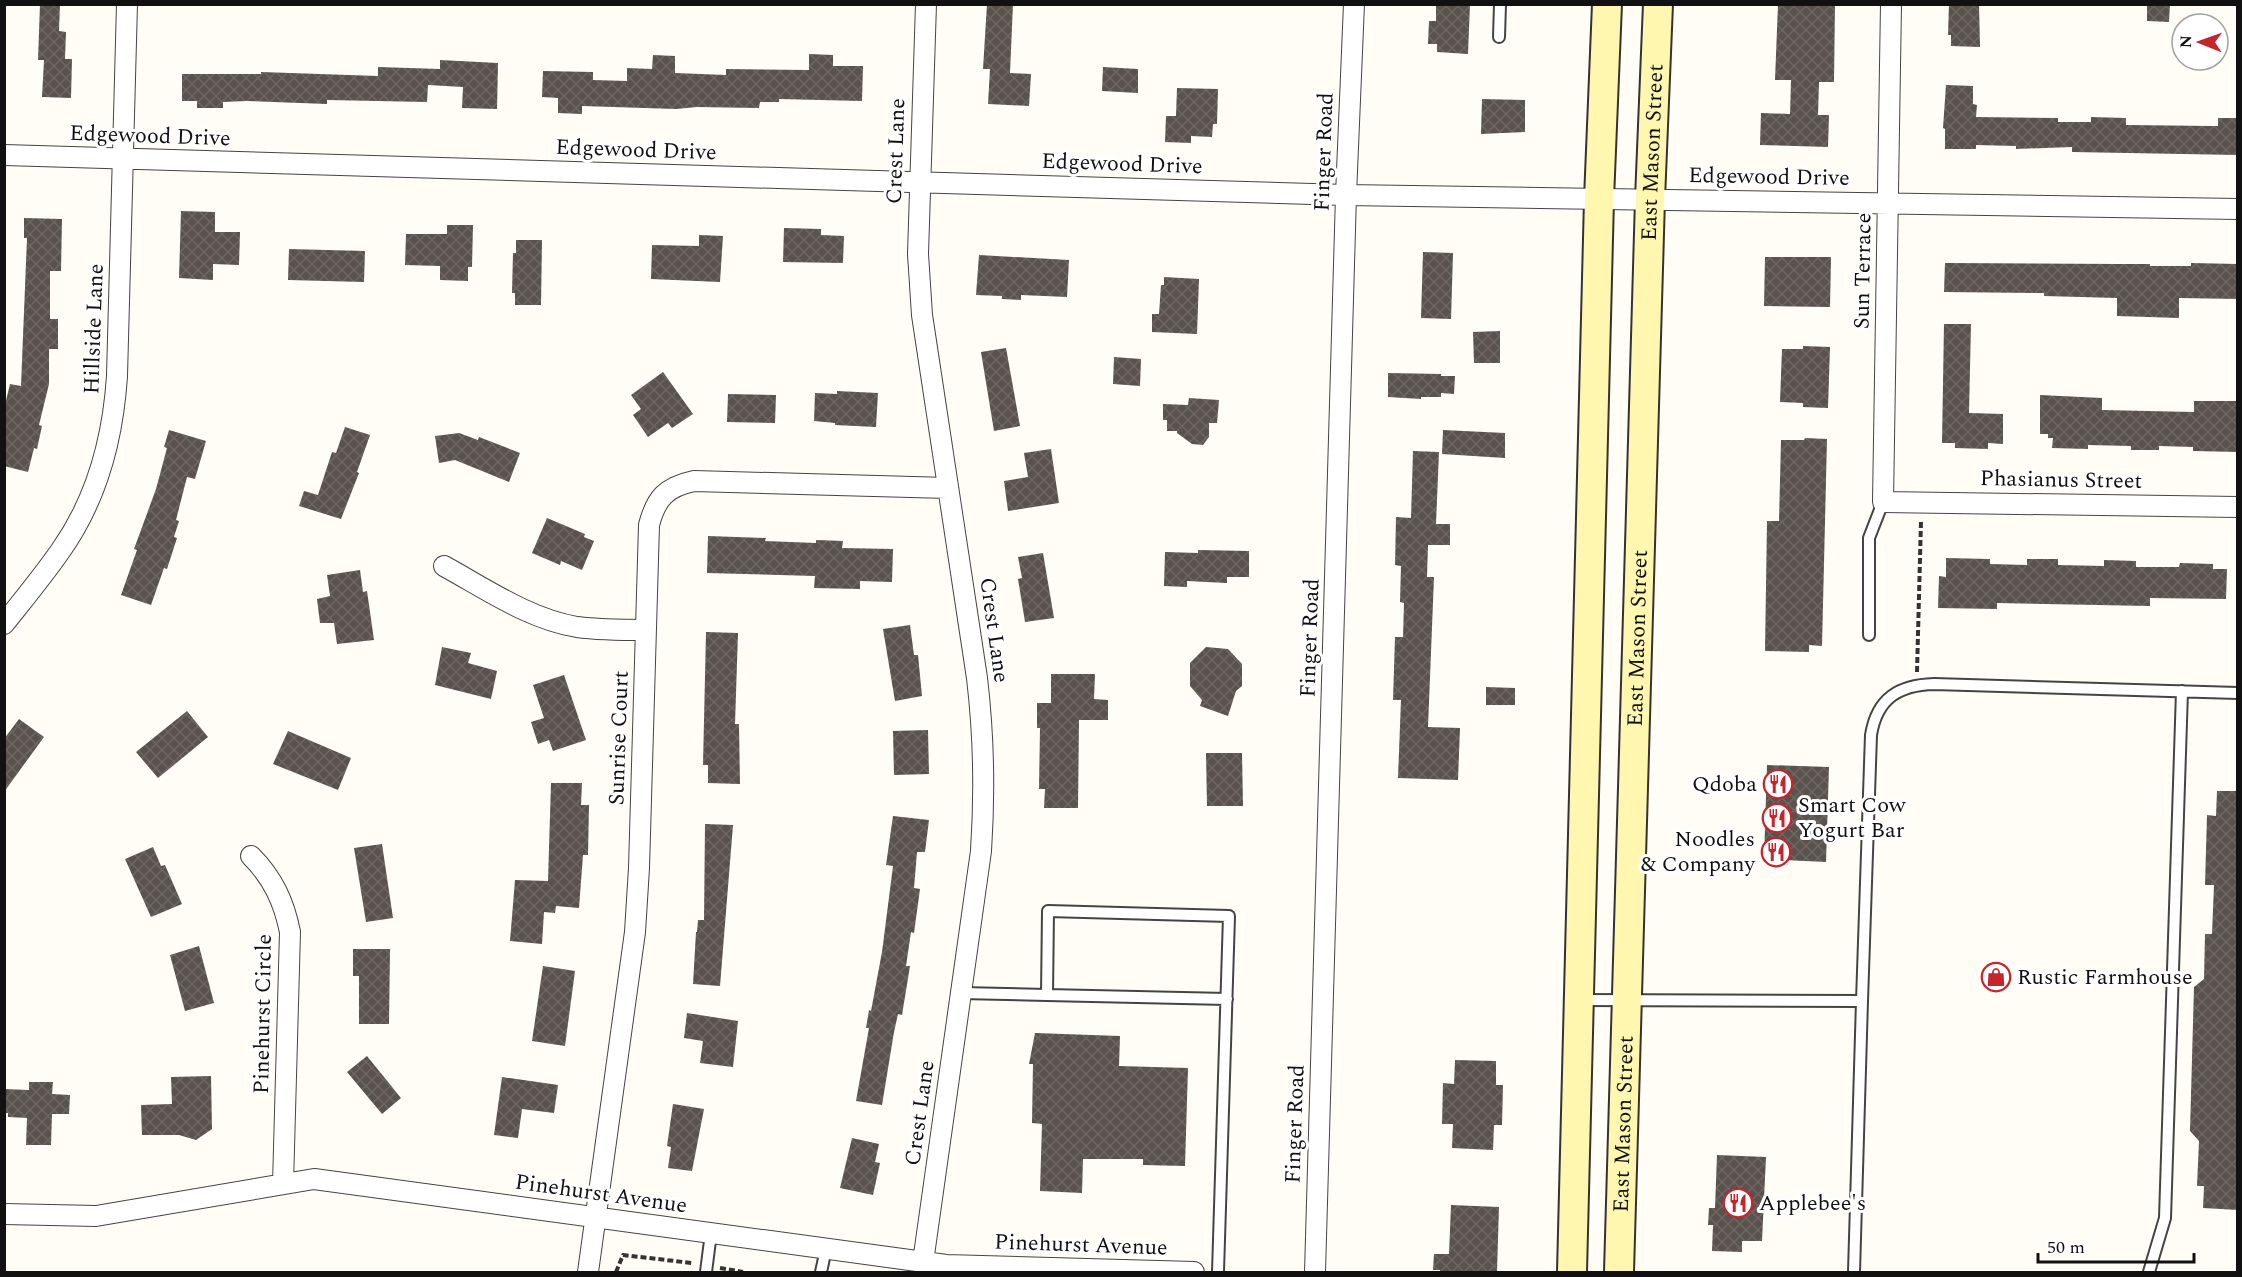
<svg xmlns="http://www.w3.org/2000/svg" width="2242" height="1277" font-family="Spectral,serif">
<defs>
<pattern id="building-cross-hatch" width="8" height="8" patternUnits="userSpaceOnUse" patternTransform="scale(1.5)"><rect width="8" height="8" fill="#5a524d"/><path d="M0 0l8 8M0 8l8-8" fill="none" stroke="#6d6662"/></pattern>
</defs>
<rect width="100%" height="100%" fill="#fffdf5"/>
<path fill="url(#building-cross-hatch)" d="M40 4H60L59 31 66 32 65 59H72L71 98 42 97 44 60H38Z
M987 4H1013L1010 73 1031 74 1029 106 988 104 990 69H983Z
M1436 4H1470L1468 54 1437 52V44H1428L1429 21H1436Z
M1778 4H1835L1834 82H1819L1818 115H1829L1828 147 1760 145 1761 113 1790 114 1791 80H1775Z
M1949 4H1979L1980 47 1951 46V35H1948Z
M2147 4H2170L2169 22 2147 21Z
M809 54 833 55V66H863L862 101 779 99V102H760L759 108 697 107 676 109 582 106V114L558 113V98L542 97 543 71 593 72V80L627 81V68L652 69 653 55 675 56V73L726 75V69L809 70Z
M440 60 498 63 497 109 462 108 463 87 428 85 427 102 327 100V104L246 101 223 102V108H197V101H182V74H261V72L378 76V67L440 69Z
M1103 67 1138 69V93L1102 91Z
M1946 85 1973 86V104L1977 105 1976 117 2058 118V122H2091V117L2126 118V125L2211 126H2218V118H2238V155L2072 152V147L2016 149V146L1976 145V149H1945V129L1943 128Z
M1177 88 1218 89 1217 124H1213L1212 137 1191 136V143L1165 142 1166 116H1176Z
M1482 99 1525 100V132L1481 134Z
M181 211 215 212V232H240L239 265 213 264V280L179 278Z
M24 218 62 219 61 271H50V319H58V349H49V384L39 425 42 426 37 449 34 448 28 472 4 466V409L10 384 21 386 27 238H24Z
M447 225H473L472 267H468V281L440 280V266L405 265 406 234H447Z
M784 228 821 229V235L844 236 843 263 783 262Z
M699 235 723 236 720 282 651 279 652 245 699 246Z
M516 240H542L541 305H515V293H512L513 253H516Z
M289 249 365 251 364 282 288 280Z
M1423 252 1453 253 1451 319 1421 318Z
M979 255 1069 260 1067 297 1021 295V300L1002 299V296L976 295Z
M1765 257H1831L1830 307 1764 306Z
M1945 263 2119 264H2150V266H2191V263L2238 264V299L2179 298V318L2117 316V298L2044 296V293L1944 292Z
M1164 277 1199 279 1197 334 1152 332V314H1159L1161 285H1164Z
M1944 324H1971L1969 413 2003 414V444L1988 443V449L1955 448V443H1942Z
M1500 331V363H1474L1473 332Z
M1803 346 1830 347 1828 408 1803 407V403L1780 402 1782 349H1803Z
M1006 348 1020 426 994 431 981 352Z
M1114 357 1141 359 1140 386 1113 384Z
M663 372 693 414 672 428 668 423 648 437 633 415 641 409 631 395Z
M1388 373 1441 374V376H1455L1454 394 1441 393V397H1421V399L1388 397Z
M837 391 878 393 876 427 835 425V423L814 421 815 393 837 394Z
M728 394 776 395 775 423 727 422Z
M2040 395 2102 398V410L2194 412V401H2238V452L2193 451V447L2159 446V450H2131V446L2088 445V449L2052 448 2053 438H2048V434H2040Z
M1189 398 1219 400 1217 423H1209V437L1203 445 1192 444 1177 433V431H1167V420H1163V404L1188 405Z
M345 427 370 435 357 472 359 473 341 519 299 506 304 491 318 495 332 452 336 453Z
M169 430 206 441 195 479 187 477 176 520 179 521 174 537 177 538 167 569 164 568 151 605 121 595 137 550 134 549 156 489 167 448 164 447Z
M1443 430 1505 433V458L1442 454Z
M459 433 478 440 479 437 520 453 509 482 455 460 439 463 435 436Z
M1805 438 1827 439 1822 646 1809 645V652L1765 651 1767 521H1779L1781 440H1804Z
M1051 449 1059 503 1008 511 1004 481 1028 477 1024 453Z
M1413 451 1439 452 1436 524H1450V545H1428L1427 577H1434L1428 727 1460 728 1458 780 1398 778 1401 700H1393L1395 637H1403L1404 603 1400 602 1401 566 1395 565 1396 517 1411 518Z
M547 518 585 534 584 537 594 541 582 570 561 561 560 565 532 553Z
M708 536 766 538 765 541 816 543V540L843 541 842 548 893 549 892 582 860 581V589L814 588 815 576 707 573Z
M1198 550 1249 551V577H1227V583L1187 581V587L1164 586 1165 552 1198 553Z
M1043 553 1054 618 1025 622 1018 579 1022 578 1018 557Z
M1946 558 1990 559V564L2027 565V559H2058V565L2104 566V560L2136 561V567H2179L2180 563 2213 564V569H2227L2226 599 2150 598V606L1997 603V609L1938 608 1939 576 1946 577Z
M360 570 363 592 367 591 374 640 337 644 334 623H320L317 599 330 596 327 575Z
M910 625 914 655H918L922 696 895 701 883 629Z
M706 632 738 633 735 724H739L740 784 708 783V765H703Z
M442 647 471 653 468 663 497 671 491 699 435 685Z
M1206 647 1228 649 1242 664V686L1236 691 1228 716 1200 706 1202 700 1190 686V663Z
M1051 674H1095L1094 699 1108 700V720H1079L1078 808H1044L1045 789H1039L1040 728H1037V703H1051Z
M564 675 586 740 553 751 549 740 538 744 531 722 544 718 533 685Z
M1486 687 1515 688V705H1486Z
M187 711 208 737 158 778 136 752Z
M19 719 44 737 4 792V739Z
M928 730 929 774 894 775 893 731Z
M288 731 351 758 338 790 273 764Z
M1206 753H1242L1243 806H1207Z
M1767 765 1829 767 1826 862 1764 859Z
M551 783H582L581 805H589L588 855H583L579 908 556 906 555 913 544 912 542 944 510 941 515 880 548 881Z
M2217 791H2238V1210L2203 1208 2204 1186H2197L2199 1141 2190 1131 2194 987 2204 979 2205 934H2212L2214 885H2205L2207 815 2216 816Z
M893 816 929 820 925 852H917L914 888 920 889 914 933 911 932 906 966H910L902 1015 898 1014 894 1032 882 1105 856 1101 869 1028H866L869 1010 871 1011 882 952 893 866 886 865Z
M705 824 733 825 720 986 693 984 696 932H697L698 920H704Z
M382 844 393 918 366 922 354 848Z
M153 847 161 866 165 865 182 904 151 917 125 859Z
M199 946 214 1003 185 1011 170 955Z
M353 949H390L389 1024H359V976H353Z
M543 966 575 971 565 1046 532 1041Z
M687 1013 738 1021 733 1067 700 1063 703 1041 684 1038Z
M1035 1033 1120 1036 1119 1066 1188 1068 1185 1166 1143 1165V1159H1083L1082 1193 1040 1191 1042 1124 1032 1123 1033 1064H1029Z
M367 1056 401 1098 382 1114 347 1072Z
M1455 1060 1496 1061V1085H1503L1502 1125H1494L1493 1150 1452 1148 1453 1124H1442L1443 1083 1454 1084Z
M211 1076 212 1129 196 1140 179 1135H142L141 1105 172 1104 171 1077Z
M502 1077 558 1085 554 1113 522 1109 518 1138 494 1135Z
M29 1082H53L52 1094 70 1095 69 1114H52L51 1145H26L27 1118 8 1117V1113H4V1089L29 1090Z
M673 1104 704 1109 692 1171 668 1168 671 1147 667 1146Z
M852 1138 879 1144 875 1162 880 1163 873 1195 840 1188Z
M1717 1155 1766 1157 1762 1241H1742V1252L1712 1251 1713 1225H1708L1709 1208H1715Z
M1451 1205 1499 1207 1497 1272H1440V1270H1433L1434 1254H1449Z"/>
<g fill="none" stroke-linecap="round" stroke-linejoin="round">
<g stroke="#444" stroke-width="14">
<path id="lane" d="M1499 37 1500 4
M1869 635V538L1883 502
M961 993 1047 995 1048 911 1229 916 1218 1272
M1047 995 1227 999
M1579 1000 1862 1001 1854 1272
M1862 1001 1871 735C1877 698 1899 685 1934 684L2238 693
M706 1272 711 1233
M821 1272 826 1249
M2149 1272 2165 1218 2182 691"/>
</g>
<g stroke="#444" stroke-width="22">
<path id="street" d="M1891 4 1883 502 2238 507
M4 155 1346 195 2238 209
M444 566C486 589 529 619 577 627 600 630 623 630 646 630
M4 624C23 600 43 576 61 550 97 499 113 438 117 376L127 4
M251 856C273 878 284 902 290 932L283 1184
M4 1214 96 1216 314 1179 946 1265 1194 1272
M923 1262 981 851C985 791 984 737 977 678L922 315 918 254 926 4
M588 1272 635 932 639 868 649 525C656 498 666 487 694 481L948 488
M1315 1272 1346 195 1354 4"/>
</g>
<g stroke="#333" stroke-width="32">
<g id="secondary">
<path d="M1572 1272 1599 199 1607 4"/>
<path id="s1" d="M1619 1272 1650 199 1658 4"/>
</g>
</g>
<path stroke="#333" stroke-width="4" stroke-dasharray="6 3" stroke-linecap="butt" d="M1917 672 1921 521
M720 1268 743 1272
M616 1272 623 1255 692 1263"/>
<use href="#lane" stroke="#fff" stroke-width="10"/>
<use href="#street" stroke="#fff" stroke-width="20"/>
<use href="#secondary" stroke="#fff6b0" stroke-width="28"/>
</g>
<defs>
<g id="restaurant-ring" transform="scale(1.5)"><circle r="9.5" fill="#fff" stroke="#c4262e" stroke-width="1.5"/><path d="M-5-6h1v4h1v-4h1v4h1v-4h1v5L-1.5 .5V6h-2V.5L-5-1ZM5-6V6H3V1.5H1.5Q1.5-4 5-6Z" fill="#c4262e"/></g>
<g id="shop-ring" transform="scale(1.5)"><circle r="9.5" fill="#fff" stroke="#c4262e" stroke-width="1.5"/><path d="M-5-2.5h2.3a2.7 3.5 0 0 1 5.4 0H5L5.5 6h-11ZM-1.5-2.5h3a1.5 2.3 0 0 0-3 0Z" fill="#c4262e"/></g>
</defs>
<g fill-rule="evenodd">
<use href="#restaurant-ring" x="1778" y="784"/>
<use href="#restaurant-ring" x="1777" y="818"/>
<use href="#restaurant-ring" x="1776" y="852"/>
<use href="#shop-ring" x="1996" y="977"/>
<use href="#restaurant-ring" x="1738" y="1203"/>
</g>
<g text-anchor="middle" dominant-baseline="central" stroke-width="6" stroke-linejoin="round" paint-order="stroke">
<g font-size="22" fill="#111" stroke="#fff">
<text transform="translate(150 136) rotate(2)">Edgewood Drive</text>
<text transform="translate(636 150) rotate(2)">Edgewood Drive</text>
<text transform="translate(896 151) rotate(-88)">Crest Lane</text>
<text transform="translate(1324 152) rotate(-88)">Finger Road</text>
<text stroke="none"><textPath href="#s1" startOffset="1120">East Mason Street</textPath></text>
<text transform="translate(1122 164) rotate(2)">Edgewood Drive</text>
<text transform="translate(1769 177) rotate(1)">Edgewood Drive</text>
<text transform="translate(1863 271) rotate(-89)">Sun Terrace</text>
<text transform="translate(94 329) rotate(-88)">Hillside Lane</text>
<text transform="translate(2061 480) rotate(1)">Phasianus Street</text>
<text transform="translate(994 630) rotate(82)">Crest Lane</text>
<text transform="translate(1310 638) rotate(-88)">Finger Road</text>
<text stroke="none"><textPath href="#s1" startOffset="634">East Mason Street</textPath></text>
<text transform="translate(619 738) rotate(-88)">Sunrise Court</text>
<text transform="translate(263 1014) rotate(-89)">Pinehurst Circle</text>
<text transform="translate(920 1113) rotate(-82)">Crest Lane</text>
<text transform="translate(1295 1124) rotate(-88)">Finger Road</text>
<text stroke="none"><textPath href="#s1" startOffset="148">East Mason Street</textPath></text>
<text transform="translate(601 1194) rotate(8)">Pinehurst Avenue</text>
<text transform="translate(1081 1245) rotate(2)">Pinehurst Avenue</text>
</g>
<g font-size="22" fill="#111" stroke="#fff" text-anchor="start">
<text x="1757" y="784" text-anchor="end">Qdoba</text>
<text x="1798" y="805">Smart Cow<tspan x="1798" dy="25">Yogurt Bar</tspan></text>
<text x="1755" y="839" text-anchor="end">Noodles<tspan x="1755" dy="25">&amp; Company</tspan></text>
<text x="2017" y="977">Rustic Farmhouse</text>
<text x="1759" y="1203">Applebee's</text>
</g>
</g>
<rect width="2242" height="1277" fill="none" stroke="#111111" stroke-width="12"/>
<g transform="translate(2200 42) rotate(271)"><circle r="28" fill="#ffffff" stroke="#a0a0a0" stroke-width="1.5"/>
<path d="M0-4.5L10 22L0 15L-10 22Z" fill="#c4262e"/>
<text y="-9" font-size="16" font-weight="bold" text-anchor="middle" fill="#111111">N</text>
</g>
<path d="M2038 1253v9h156v-9" fill="none" stroke="#111111" stroke-width="3"/>
<text x="2047" y="1253" font-size="18" fill="#111111" stroke="#ffffff" stroke-width="4.5" paint-order="stroke">50 m</text>
</svg>
